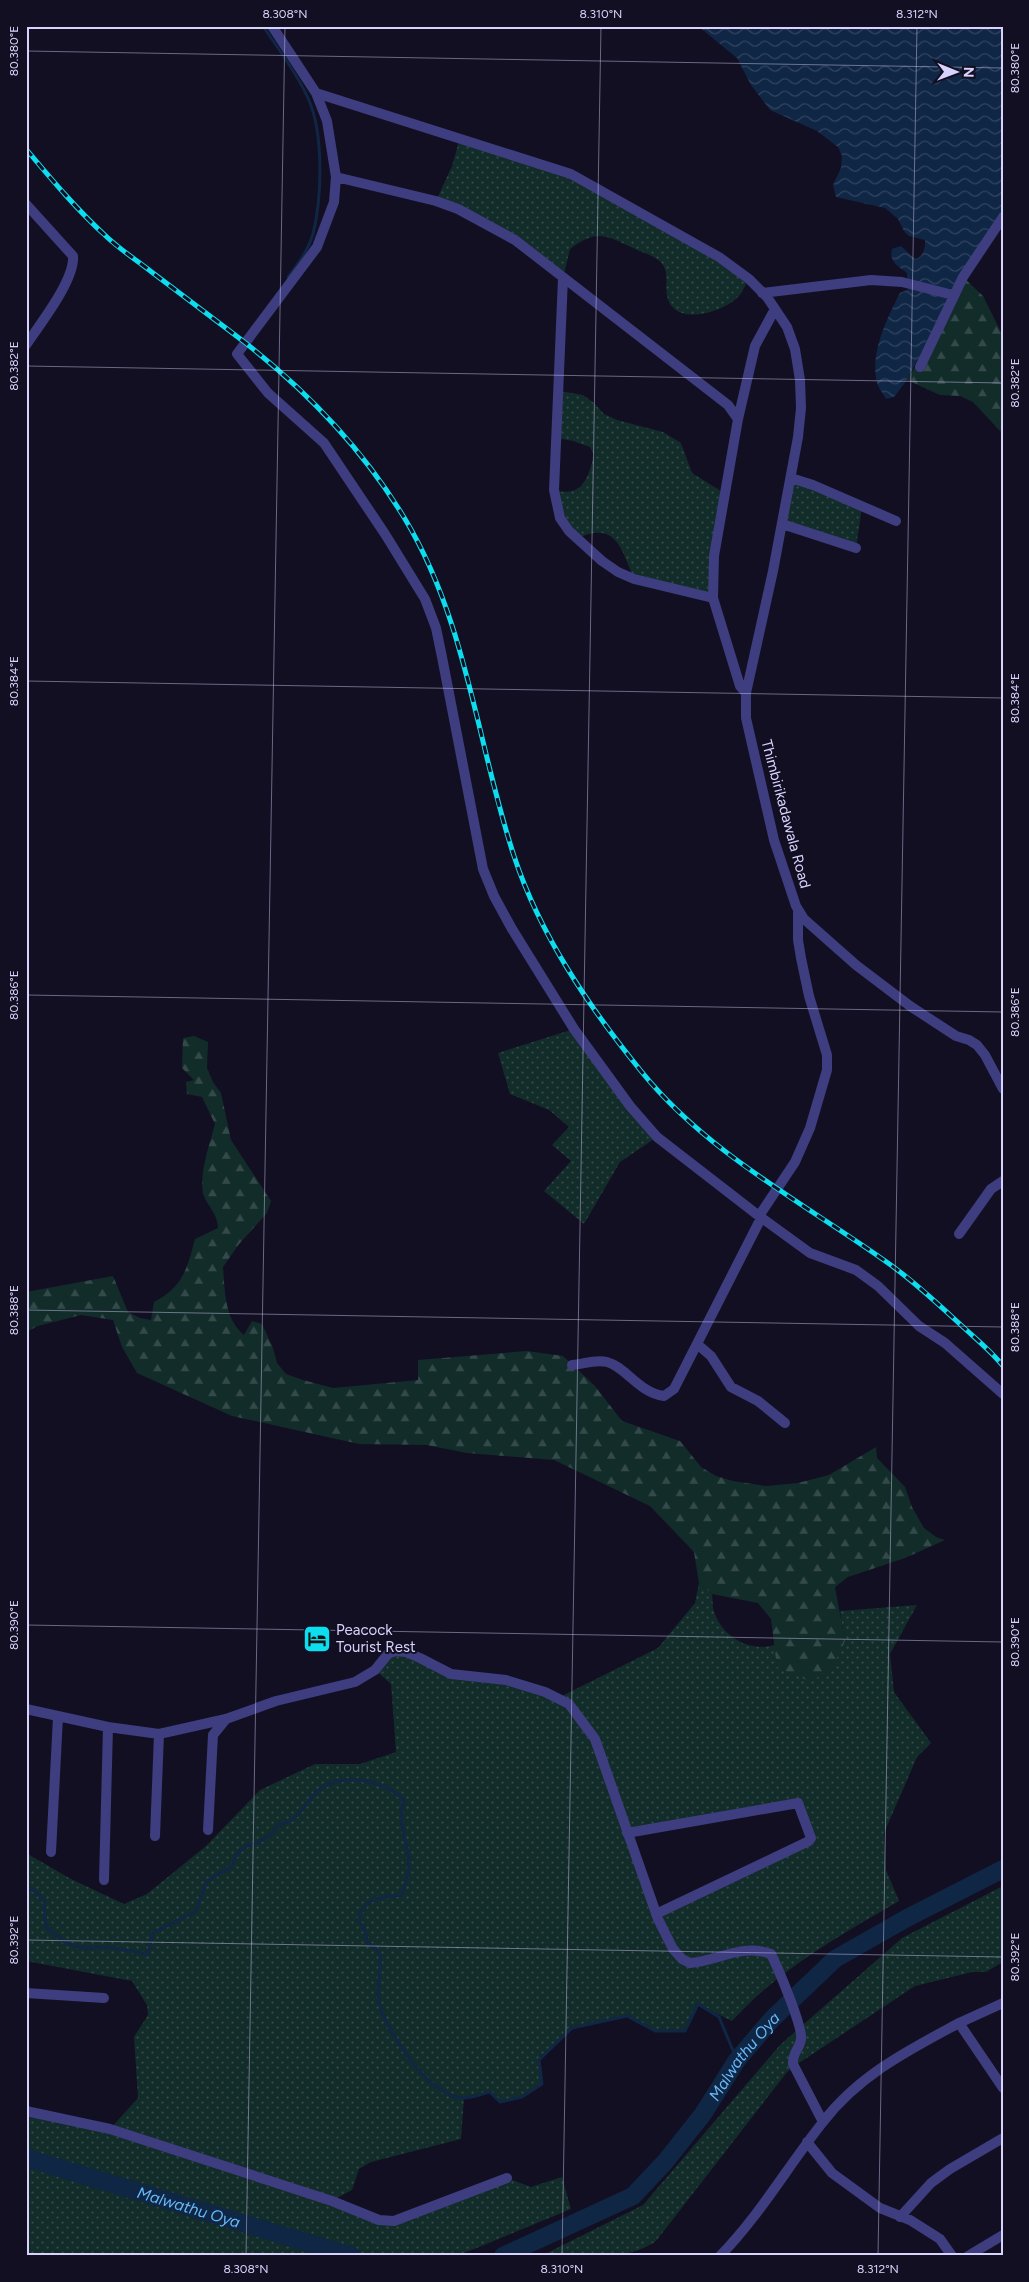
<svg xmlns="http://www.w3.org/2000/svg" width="1029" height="2282" font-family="Figtree,sans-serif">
<defs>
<pattern id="grass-dots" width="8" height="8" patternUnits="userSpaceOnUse" patternTransform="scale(1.25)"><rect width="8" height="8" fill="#122c2a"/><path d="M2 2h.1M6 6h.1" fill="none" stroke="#344a4a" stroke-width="1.8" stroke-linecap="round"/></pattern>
<pattern id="forest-firs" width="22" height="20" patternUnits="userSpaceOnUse" patternTransform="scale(1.25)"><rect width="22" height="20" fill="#122c2a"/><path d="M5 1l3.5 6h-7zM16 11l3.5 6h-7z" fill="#344a4a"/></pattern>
<pattern id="water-waves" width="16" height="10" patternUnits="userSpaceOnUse" patternTransform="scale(1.25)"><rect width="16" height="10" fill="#102645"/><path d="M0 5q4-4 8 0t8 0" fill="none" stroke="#324561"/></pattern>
</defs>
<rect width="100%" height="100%" fill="#120f22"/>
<path fill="url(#grass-dots)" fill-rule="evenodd" d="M460 138 571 174 749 279C745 285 742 294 737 298 722 312 680 325 669 302 663 289 670 275 663 265 656 255 642 253 633 248 605 235 597 229 570 249L563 278 515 240 436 201 452 166Z
M560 391 583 395 594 403 604 414 617 420 663 432 681 443 692 473 724 493 713 598 634 579C621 548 616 520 576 539L569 531 554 490C583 498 588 478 594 455L590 447 573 441 557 438Z
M791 478 862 507 856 548 782 524Z
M574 1029 657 1137 620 1162 584 1224 544 1191 571 1161 552 1145 569 1127 549 1110 510 1094 498 1053Z
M699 1583 712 1594C713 1601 712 1608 715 1614 724 1638 750 1652 775 1645L777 1667 845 1642 840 1611 917 1605 890 1654 894 1692 931 1743 917 1757 884 1833 886 1870 899 1901C839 1936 779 1969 732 2021L699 2005 685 2031H655L626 2016 572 2028 539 2060 542 2084 522 2097 500 2102 490 2092 464 2098 461 2139 371 2162 359 2169 352 2190 333 2200 394 2221 507 2178 531 2187 562 2177 571 2209 457 2256H26V2112L110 2129 138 2098 134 2037 148 2015 147 2005 132 1981 26 1961V1853L71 1879 124 1904 147 1894 206 1846 260 1790 315 1764H360L396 1752 391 1684 375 1670 388 1654 420 1658 473 1676 558 1698 658 1648 695 1603ZM798 1803 809 1841 656 1914 627 1833Z
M1003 1886V1962L986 1972H972L915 1986 799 2063 787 2072 656 2241C625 2263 577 2256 541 2256L643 2205 780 2045 902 1938Z"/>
<path fill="url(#forest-firs)" d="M963 277 983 296 1003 336V434L973 402 960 396 940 395 907 380 931 341Z
M194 1036 208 1042 207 1068 213 1082 221 1093 231 1140 271 1201 267 1213 239 1244 223 1267C225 1291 224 1318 244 1335L252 1321 262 1324 273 1348 277 1363 286 1374 303 1380 333 1388 418 1380V1360L527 1351 563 1356 595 1386 622 1421 680 1441 701 1467 716 1476 733 1481 766 1486 798 1483 829 1475 876 1447 877 1458 905 1487 912 1507 924 1528 936 1537 945 1540 905 1558 848 1577 835 1587 845 1641 833 1666 811 1682 777 1667 771 1619 758 1603 712 1594 699 1583 694 1552 650 1506 554 1460 467 1453 427 1445 359 1444 232 1416 137 1373 122 1347 113 1320 81 1315 38 1326 26 1332V1292L113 1276 128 1312 140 1318 151 1320 154 1302C183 1287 187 1269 195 1239L218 1228C218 1213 206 1205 203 1193 199 1173 210 1143 215 1124L202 1097 187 1094 186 1082 194 1080 182 1068 183 1038Z"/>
<path fill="url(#water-waves)" d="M698 26H1003V212L928 340 907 380 894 397 886 399C884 395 880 390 878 386 868 357 887 318 900 293L913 287 907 278V273C898 266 889 262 892 249L901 246 915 259C923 258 926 247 925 240L909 236 904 231 898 219 885 208 836 197 833 185 841 168 842 156 838 147 817 131 770 110 751 85 737 58Z"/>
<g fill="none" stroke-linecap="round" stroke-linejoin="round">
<path stroke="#102645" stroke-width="3" d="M263 26C278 49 297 73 308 98 324 133 322 197 313 234 308 251 298 264 288 277
M26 1887 33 1890 44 1900 46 1927 63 1941 80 1948 107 1947 148 1954 153 1933 196 1911 206 1882 232 1866C241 1837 255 1850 271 1834 274 1832 276 1828 279 1825 283 1822 289 1822 293 1819 304 1811 310 1795 322 1788 346 1773 386 1780 404 1801 397 1823 408 1842 409 1864 409 1875 405 1885 402 1895 379 1897 364 1897 358 1921L363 1926 368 1943C372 1946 377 1948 379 1953 384 1964 374 1988 380 2006 388 2034 431 2099 464 2098 472 2098 482 2094 490 2092L500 2102 522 2097 542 2084 539 2060 572 2028 627 2016 655 2031H685L698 2004 719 2017 737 2060"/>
<g stroke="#102645" stroke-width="18">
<path id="s1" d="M26 2158 352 2256"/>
<path id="s2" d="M503 2256 633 2196 665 2162 703 2114 737 2060 772 2019 835 1959 907 1918 1003 1869"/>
</g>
<path stroke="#3d3d7f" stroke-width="10" d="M272 26 316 93 327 121 336 177 436 201 458 209 515 240 728 405 738 419
M316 93 571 174 719 257 749 279 767 297 787 327 795 349 800 380 801 408 798 437 773 571 746 693V718L774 840 796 906 804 919 856 965 910 1006 956 1036 969 1040 977 1045 985 1055 1003 1089
M336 177 334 202 317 247 237 354 268 393 324 443 385 534 425 599 436 628 442 657 483 869 494 896 512 929 574 1029 630 1106 657 1137 759 1216 810 1253 856 1270 878 1286 919 1326 945 1343 1003 1394
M26 204 73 256C75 280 40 324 26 345
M563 278 554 490 560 518 569 531 602 561 618 572 634 579 713 598
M762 293 871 280 902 282 953 295
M920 367 963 277 1003 217
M791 478 813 485 896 521
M782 524 856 548
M746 693 740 686 713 598 714 556 738 419 755 346 775 309
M759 1216 795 1162 810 1128 827 1070V1055L809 996 801 958 798 940V910
M959 1234 991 1189 1003 1181
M697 1344 711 1356 731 1387 758 1401 785 1423
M572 1365C584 1364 595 1359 607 1362 626 1367 639 1393 664 1396L674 1389 761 1218
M26 1709 108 1727 159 1734 226 1719 276 1701 355 1682 375 1670 388 1654 395 1651 406 1652 420 1658 451 1674 506 1680 545 1692 569 1704 595 1739 658 1919 673 1949 682 1959 690 1963C718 1961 742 1943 771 1954 778 1968 803 2027 801 2039 800 2049 792 2052 793 2064L823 2122C788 2166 760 2215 720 2256
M208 1830 213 1735 226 1719
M627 1833 798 1803 811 1838 809 1841 656 1914
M155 1836 159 1734
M51 1852 58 1717
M104 1880 108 1727
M26 1993 104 1998
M959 2023 1003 2003
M26 2111 110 2129 332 2201 379 2220 394 2221 507 2178
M823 2122C859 2075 909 2050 959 2023L1003 2088
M807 2142 832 2173 880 2208 910 2220 940 2239 952 2256
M900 2217 931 2183 950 2169 1003 2138
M968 2256 1003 2235"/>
<g stroke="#0ddeef" stroke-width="5">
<path id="rail" d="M26 149C52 180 78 211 108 238 122 251 138 261 153 273 183 296 213 318 243 341 307 391 363 449 405 519 467 622 477 744 514 856 540 935 589 1007 641 1071 707 1153 804 1203 888 1263 915 1282 938 1304 962 1326 976 1339 991 1351 1003 1366"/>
</g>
<use href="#rail" stroke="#120f22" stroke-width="3" stroke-dasharray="9" stroke-linecap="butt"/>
</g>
<path fill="none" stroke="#d7d3fd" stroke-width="1" stroke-opacity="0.45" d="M26 51 1003 68M26 366 1003 383M26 681 1003 698M26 995 1003 1012M26 1310 1003 1327M26 1625 1003 1642M26 1940 1003 1957M26 2254 107 2256M246 2256 285 26M562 2256 601 26M878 2256 917 26"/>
<defs>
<g id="hotel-square" transform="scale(1.4375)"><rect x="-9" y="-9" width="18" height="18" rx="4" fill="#0ddeef" stroke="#120f22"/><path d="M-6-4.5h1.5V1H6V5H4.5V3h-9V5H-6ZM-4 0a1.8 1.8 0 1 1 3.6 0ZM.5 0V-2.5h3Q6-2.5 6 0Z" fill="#111"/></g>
</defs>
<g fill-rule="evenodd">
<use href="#hotel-square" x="317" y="1639"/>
</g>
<g text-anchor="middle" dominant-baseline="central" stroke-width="4" stroke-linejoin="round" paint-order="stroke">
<g font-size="15" fill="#d7d3fd" stroke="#120f22">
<text transform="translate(786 814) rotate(75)">Thimbirikadawala Road</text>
</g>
<g font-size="15" fill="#d7d3fd" stroke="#120f22" text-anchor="start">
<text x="336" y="1630">Peacock<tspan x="336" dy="17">Tourist Rest</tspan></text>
</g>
<g font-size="16" font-style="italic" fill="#67b8f7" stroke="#120f22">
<text stroke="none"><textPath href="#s2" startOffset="322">Malwathu Oya</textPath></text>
<text stroke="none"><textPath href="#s1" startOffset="170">Malwathu Oya</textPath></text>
</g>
</g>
<rect width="1029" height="2282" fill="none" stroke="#120f22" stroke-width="55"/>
<g transform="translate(956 72) rotate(91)" stroke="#120f22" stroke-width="4" paint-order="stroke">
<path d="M0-4L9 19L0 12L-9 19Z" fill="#d7d3fd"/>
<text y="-8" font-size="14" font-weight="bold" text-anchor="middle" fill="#d7d3fd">N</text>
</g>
<rect x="28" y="28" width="974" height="2226" fill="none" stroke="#d7d3fd" stroke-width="2"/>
<g font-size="12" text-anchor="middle" fill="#d7d3fd">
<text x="285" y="18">8.308°N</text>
<text x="601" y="18">8.310°N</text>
<text x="917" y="18">8.312°N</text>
<text transform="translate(14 51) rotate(-90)" y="4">80.380°E</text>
<text transform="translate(1015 68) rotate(-90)" y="4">80.380°E</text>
<text transform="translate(14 366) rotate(-90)" y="4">80.382°E</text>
<text transform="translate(1015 383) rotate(-90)" y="4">80.382°E</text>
<text transform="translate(14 681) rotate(-90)" y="4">80.384°E</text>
<text transform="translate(1015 698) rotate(-90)" y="4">80.384°E</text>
<text transform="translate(14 995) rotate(-90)" y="4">80.386°E</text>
<text transform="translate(1015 1012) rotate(-90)" y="4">80.386°E</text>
<text transform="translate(14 1310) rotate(-90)" y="4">80.388°E</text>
<text transform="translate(1015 1327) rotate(-90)" y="4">80.388°E</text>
<text transform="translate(14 1625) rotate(-90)" y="4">80.390°E</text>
<text transform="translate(1015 1642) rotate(-90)" y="4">80.390°E</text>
<text transform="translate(14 1940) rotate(-90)" y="4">80.392°E</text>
<text transform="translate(1015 1957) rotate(-90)" y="4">80.392°E</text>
<text x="246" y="2273">8.308°N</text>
<text x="562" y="2273">8.310°N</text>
<text x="878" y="2273">8.312°N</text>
</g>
</svg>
